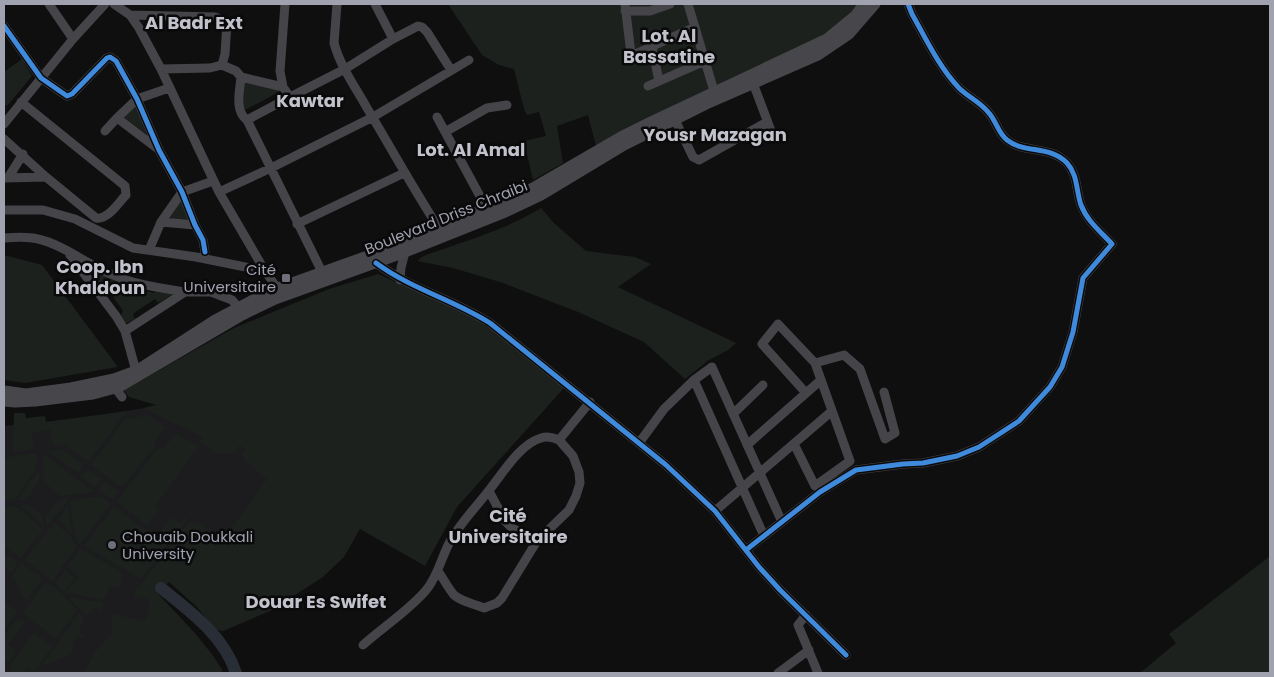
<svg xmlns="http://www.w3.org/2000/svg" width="1274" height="677" font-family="Poppins,sans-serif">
<rect width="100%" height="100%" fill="#0f0f10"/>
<path fill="#1c1c1e" d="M157 406 215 432 287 473 263 513 156 592 195 633 212 654 223 671 215 673H4V426L85 418Z"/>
<path fill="#1c211e" d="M448 4H858L841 23 819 40 596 146 588 115 557 126 563 163 533 180 524 141 546 136 539 112 527 115 524 109 514 69 499 65 482 55Z
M22 59 32 76 8 105 4 106V72Z
M244 82 278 89 279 92 243 111 241 110Z
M136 105 148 135 123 117Z
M181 199 189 221 168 219Z
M541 208 554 223 586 251 635 257 651 264 618 287 736 343 728 350 709 360 685 379 644 342 578 312 500 282 453 268 418 261 420 258 426 255C465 241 505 230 541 208Z
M4 255 42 265 118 367 25 383 4 380Z
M95 270 127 283 128 287 154 293 156 292 173 294 158 303 155 299 134 313 133 315 135 319 125 324 120 317 123 311 110 292 105 294 93 279 92 273Z
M378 274 468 314 493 331 564 388 457 507 425 566 360 529 344 557 323 577 270 611 223 631 215 630 197 607 169 582 156 592C180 617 204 641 223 671L215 673H84L95 652 112 633V613L141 621 146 619 150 605 147 599 133 595 188 523 192 522 196 525 198 522 223 540 267 479 245 461 242 453 245 449 239 446 233 454 216 453 200 442 203 437 143 408 156 405 129 397 124 391 126 389 234 328 329 289Z
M127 411 89 462 64 444 53 446 50 429 32 433 34 449 13 452 14 413H25L26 418 45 416 46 422Z
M148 415 165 427 154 442 157 444 124 485 120 486 92 466V464L125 419Z
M175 433 199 446 155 506 160 509 147 526 116 501 125 491 159 446 164 449Z
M61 449 84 465 78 473 47 451Z
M34 453 38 456 35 470 14 500 4 501V463L8 457Z
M45 455 94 492 60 496 44 482 43 456Z
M88 469 102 479 95 488 81 477Z
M39 470V482L26 500H17Z
M105 482 119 492 113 500 98 490Z
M101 496 109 502V506L80 544 75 537 70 503 74 500Z
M69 499V500L47 526 46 516 59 500Z
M28 504 42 515 44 526 19 505Z
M68 505V508L72 533 58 519Z
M15 506 43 529 21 558 4 546V507Z
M114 507 167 545 141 579 84 546Z
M170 517 180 524 185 517 187 519 170 541 158 534Z
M55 522 71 537 77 547 52 581 25 560Z
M80 549 117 569 122 574C122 580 122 584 118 588L110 586 104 600 65 592 80 577 67 567Z
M11 556 18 562 11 573 4 567V557Z
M1270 556V673H1140L1176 643 1169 634Z
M21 563 41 577V581L27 600C17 593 23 586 11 577Z
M65 570 77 579 73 580 63 591 55 584Z
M45 582 55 587 77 610 56 639 23 613Z
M68 597 104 603 101 611 97 608H94L86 616Z
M4 602 18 612 4 630Z
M79 613 84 619 80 625 82 627 78 632 87 639 76 636 72 652 69 655 41 667Z
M17 619 25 622 8 645 16 651 9 662 4 661V636Z
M34 633 53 646 34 672 28 667 22 673H9L11 664Z"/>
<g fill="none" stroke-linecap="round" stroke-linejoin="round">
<path stroke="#292d35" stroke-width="12" d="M161 588C191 612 224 636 236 673"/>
<path stroke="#454549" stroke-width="9" d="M49 4 73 39
M114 4 130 15 139 28 161 69 219 192 265 271 280 292
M337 4 334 43C340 66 356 88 367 108 391 148 413 188 438 227
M375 4 393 39
M625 4 631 54 633 55 695 27
M688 4 714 91
M625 11H650L670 4
M130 15 215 17 227 22 225 54 222 65 210 68 161 69
M4 26 41 78 67 96 72 94 107 58 110 57 116 61 137 99 159 150 182 192 195 225 203 240 205 252
M652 47 659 81
M222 65 236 71 241 77C240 90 234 111 247 120L322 272
M241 77 283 87
M753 83 773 136
M648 86 705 61
M290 97 345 69 393 39 418 26 422 27 427 32 451 70
M437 117 487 209
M247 120 290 97 283 87 280 71 285 4
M675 120 693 157 699 160 767 122
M4 124 73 39 105 4
M105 131 117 118
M445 132 487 108 507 105
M4 139 46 177
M158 149 117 118 137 99 169 88
M4 178 46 177 96 218C108 220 118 203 126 195L125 186 21 102
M8 178 23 154
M219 192 271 168 373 117 469 60
M4 210H43L75 219 133 248 196 257 265 271
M161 222 195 225
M297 224 404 173
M4 238C15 237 27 236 38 239 64 245 86 264 111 274 135 285 160 288 185 292
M149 250 161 222 182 192 213 181
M70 255 116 316 125 331 136 371
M376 263C413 290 452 299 490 323L666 465 715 511 759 567 780 590 846 655
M400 280 401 268 405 252
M125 331 185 292H211L232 300 238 307
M815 363 844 355 860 369 885 439 895 433 884 392
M694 380 764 536
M115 388 122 397
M733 414 763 385
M639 443 664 409 694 380 712 367 782 522
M794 444 815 486 850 461 815 363 778 324 762 344 806 393
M747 445 821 380
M489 491 505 521 512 528 537 541
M715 511 832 411
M746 550 820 492 856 470 903 464 923 463 957 456 979 447 1019 421 1050 387 1062 367 1073 332 1083 278 1112 244C1101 232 1087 221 1081 205 1076 191 1078 175 1067 163 1050 145 1025 154 1007 140 998 133 996 120 988 112 980 102 968 97 959 88 939 67 926 39 912 14L908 4
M438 571C443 578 448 588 454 595 462 602 475 604 484 608L497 603 502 598 537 541 569 510 576 496 580 483 579 472 573 456 559 440
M806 615 798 625 818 673
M363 645C382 628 412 608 427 589 439 574 442 554 452 538 463 520 477 506 490 489 503 473 520 444 541 438 547 436 553 437 559 440L590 402
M778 673 809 650"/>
<path stroke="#47474b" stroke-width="11" d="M4 391 26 394 71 388 114 379 136 371 215 320 270 291 401 244 438 227 496 205 533 188 621 137 651 122 827 39 855 16 864 4
M4 401 15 402 35 401 93 394 119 387 242 315 275 299 405 252 503 213 541 195 624 145 706 104 818 55 849 34 875 4"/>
<g stroke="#0a0a0b" stroke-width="8">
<path id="cycleway" d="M4 26 41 78 67 96 72 94 107 58 110 57 116 61 137 99 159 150 182 192 195 225 203 240 205 252
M376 263C413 290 452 299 490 323L666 465 715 511 759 567 780 590 846 655
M746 550 820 492 856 470 903 464 923 463 957 456 979 447 1019 421 1050 387 1062 367 1073 332 1083 278 1112 244C1101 232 1087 221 1081 205 1076 191 1078 175 1067 163 1050 145 1025 154 1007 140 998 133 996 120 988 112 980 102 968 97 959 88 939 67 926 39 912 14L908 4"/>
</g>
<use href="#cycleway" stroke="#408adc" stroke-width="5"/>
</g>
<g fill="#6e6f78" stroke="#0a0a0b" stroke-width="2">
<rect x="281" y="273" width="10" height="10" rx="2.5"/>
<circle cx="112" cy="545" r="5"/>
</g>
<g text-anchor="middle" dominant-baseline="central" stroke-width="5" stroke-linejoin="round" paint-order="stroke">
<g font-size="15" fill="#a1a2b0" stroke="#0a0a0b">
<text transform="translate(446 217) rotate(-22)">Boulevard Driss Chraibi</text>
</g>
<g font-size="15" fill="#a1a2b0" stroke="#0a0a0b" text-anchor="end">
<text x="276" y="269">Cité<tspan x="276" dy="17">Universitaire</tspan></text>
<text x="122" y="536" text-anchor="start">Chouaib Doukkali<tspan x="122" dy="17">University</tspan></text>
</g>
<g font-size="18" font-weight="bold" fill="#c2c2cc" stroke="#0a0a0b">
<text x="194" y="22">Al Badr Ext</text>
<text x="669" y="35">Lot. Al<tspan x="669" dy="21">Bassatine</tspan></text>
<text x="310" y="100">Kawtar</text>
<text x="715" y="134">Yousr Mazagan</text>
<text x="471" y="149">Lot. Al Amal</text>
<text x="100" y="266">Coop. Ibn<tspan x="100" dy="21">Khaldoun</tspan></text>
<text x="508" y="515">Cité<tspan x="508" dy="21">Universitaire</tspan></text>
<text x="316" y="601">Douar Es Swifet</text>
</g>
</g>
<rect width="1274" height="677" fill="none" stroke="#a1a2b0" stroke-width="10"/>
</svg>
